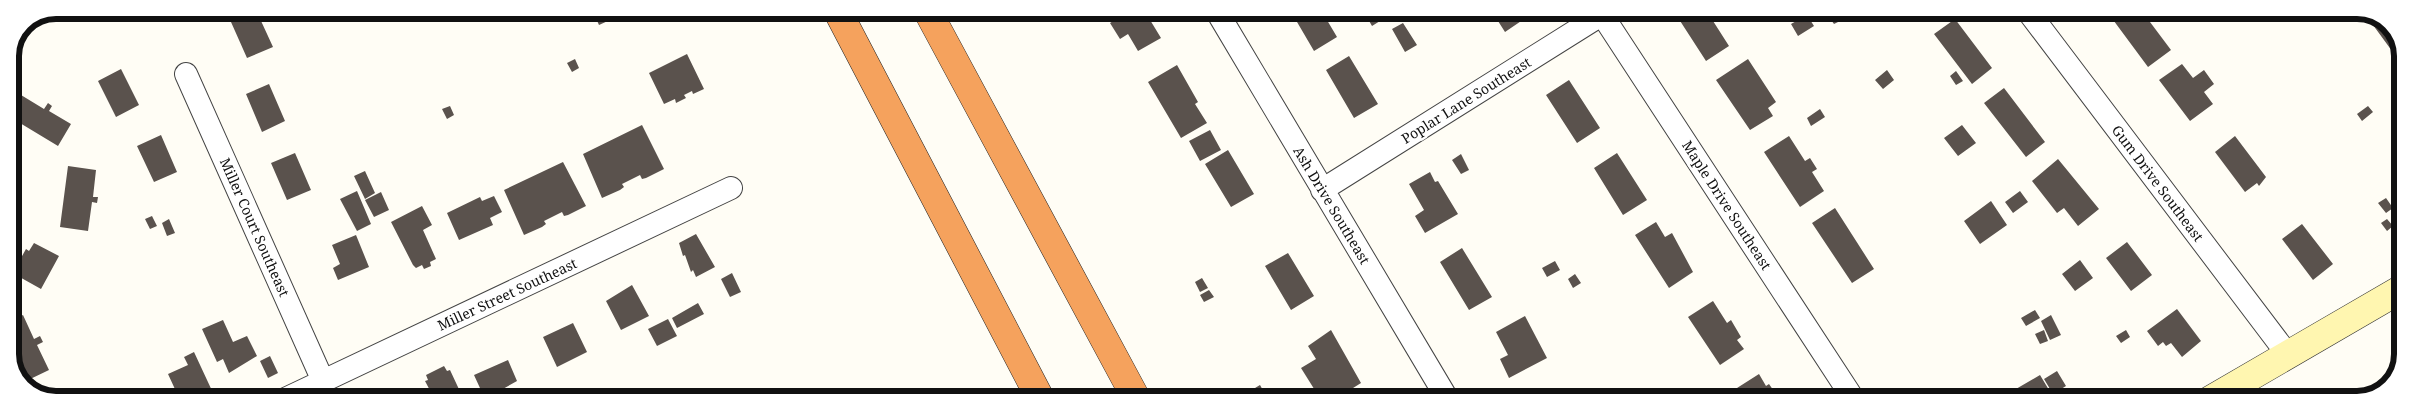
<svg xmlns="http://www.w3.org/2000/svg" width="2413" height="410" font-family="'Noto Serif',serif">
<rect width="100%" height="100%" fill="#fffdf5"/>
<path fill="#5a524d" d="M256 10 273 47 247 58 231 22Z
M603 10H605L610 20 599 25 594 14Z
M1114 10H1144L1161 38 1138 51 1128 34 1120 39 1110 23 1118 18Z
M1290 10H1321L1337 37 1314 51Z
M1491 10H1523L1527 17 1505 32Z
M1673 10H1706L1729 46 1706 61Z
M1830 10 1840 21 1834 24 1826 13Z
M2111 10H2141L2171 50 2148 67 2108 13Z
M1376 15 1380 21 1372 26 1368 19Z
M1807 15 1814 26 1798 36 1791 24Z
M1955 19 1992 68 1972 84 1934 34Z
M2381 19 2390 24 2403 50V66L2373 25Z
M1403 23 1417 45 1405 52 1392 29Z
M687 54 704 89 693 94 692 91 684 95 686 98 676 103 675 99 664 104 649 73Z
M1349 56 1378 104 1354 118 1326 70Z
M575 59 579 68 572 72 567 63Z
M1748 59 1776 102 1768 108 1773 116 1750 130 1716 80Z
M2182 64 2193 78 2204 70 2214 84 2204 92 2213 104 2190 121 2159 80Z
M1177 65 1198 102 1195 104 1207 123 1181 138 1148 82Z
M121 69 139 105 116 117 98 81Z
M1887 70 1894 80 1883 89 1875 80Z
M1956 71 1963 81 1956 85 1950 76Z
M1569 80 1600 128 1577 143 1546 95Z
M269 84 285 121 262 132 246 94Z
M2004 88 2045 142 2026 157 1984 103Z
M21 95 44 109 48 103 52 106 49 111 71 124 58 146 10 117V113Z
M450 106 454 115 447 119 442 109Z
M2368 106 2373 112 2362 121 2357 114Z
M1820 109 1825 117 1811 126 1807 118Z
M642 125 664 169 646 178 642 179 640 175 622 184 624 187 620 190 602 198 583 154Z
M1962 125 1976 143 1958 156 1944 138Z
M1210 130 1221 150 1200 161 1189 141Z
M161 135 177 172 154 182 137 146Z
M1789 136 1805 161 1810 158 1817 169 1812 172 1824 191 1800 207 1764 152Z
M2235 136 2266 177 2259 186 2257 183 2245 192 2215 152Z
M1228 150 1254 194 1231 207 1205 164Z
M295 153 311 190 287 200 271 163Z
M1617 153 1647 200 1623 215 1594 168Z
M1461 154 1469 170 1461 174 1452 160Z
M2058 159 2099 209 2078 226 2064 208 2057 213 2032 181Z
M563 162 586 206 568 215 564 216 562 212 544 221 546 224 542 227 524 235 504 190Z
M68 166 96 170 93 197H98L97 203 92 202 88 231 60 227Z
M365 171 375 193 365 199 354 176Z
M1430 172 1435 182 1438 181 1458 214 1425 233 1415 216 1424 210 1409 184Z
M357 191 371 224 357 231 340 199Z
M2020 191 2028 202 2013 213 2005 202Z
M381 192 389 210 374 217 365 200Z
M494 196 502 212 490 218 493 225 459 240 447 213 480 197 482 201Z
M2386 198 2393 208 2386 213 2378 203Z
M1991 201 2007 225 1980 244 1964 221Z
M422 206 432 225 423 230 436 259 430 262 431 266 424 269 422 265 416 268 413 265 391 222Z
M1835 208 1874 269 1852 283 1812 223Z
M152 216 157 226 150 229 145 219Z
M169 219 175 233 167 236 162 223Z
M2387 219 2393 226 2387 231 2381 223Z
M1656 222 1665 237 1672 233 1693 272 1669 288 1635 235Z
M2302 224 2333 264 2313 280 2282 239Z
M696 234 715 267 696 277 693 270 691 272 685 255 683 256 679 243Z
M356 235 369 267 338 280 333 268 340 264 332 245Z
M2127 242 2152 275 2131 291 2106 258Z
M34 243 59 256 41 289 16 275 21 267 17 265 26 249 29 251Z
M1462 248 1492 297 1469 310 1440 262Z
M1288 253 1314 296 1291 310 1265 266Z
M2080 260 2093 278 2075 291 2062 274Z
M1555 261 1560 270 1547 277 1542 268Z
M732 273 741 292 730 297 721 279Z
M1575 274 1581 283 1573 288 1568 279Z
M1202 278 1208 288 1200 292 1195 282Z
M632 285 649 316 621 330 606 301Z
M1209 290 1214 297 1204 302 1200 295Z
M1713 301 1727 323 1731 320 1741 337 1737 340 1744 349 1720 365 1688 317Z
M698 303 704 314 677 328 672 318Z
M2177 309 2201 341 2182 357 2171 343 2166 346 2163 342 2158 346 2147 331Z
M2035 310 2040 318 2026 326 2021 318Z
M23 315 34 339 40 336 43 342 37 345 49 370 24 382 10 354V321Z
M2051 315 2061 335 2050 340 2041 321Z
M1525 316 1547 358 1509 378 1500 359 1508 355 1496 332Z
M668 319 677 336 657 346 648 329Z
M223 320 233 342 247 336 257 356 229 373 223 359 217 362 202 329Z
M573 323 587 352 557 367 543 337Z
M1331 330 1361 383 1334 400H1321L1301 368 1316 359 1308 346Z
M2044 330 2048 341 2040 344 2035 334Z
M2126 330 2130 337 2121 343 2116 336Z
M194 352 214 395 204 400H187L186 397 180 400 168 374 188 365 184 357Z
M270 356 278 373 268 378 260 361Z
M508 360 517 381 485 399 474 375Z
M444 366 447 371 450 370 464 400H435L425 381 428 380 426 375Z
M2057 371 2066 386 2053 394 2044 379Z
M1759 374 1766 386 1769 384 1780 400H1745L1737 388Z
M2040 375 2052 395 2045 400H1997Z
M1260 385 1265 394 1255 400 1250 391Z
M414 388 419 400H406L403 393Z"/>
<g fill="none" stroke-linecap="round" stroke-linejoin="round">
<g stroke="#444" stroke-width="24">
<path id="minor" d="M1216 10 1448 400
M1599 10 1854 400
M2027 10 2288 355
M186 74 323 381
M1322 190 1609 10
M283 400 731 188"/>
</g>
<g stroke="#333" stroke-width="29">
<path id="secondary" d="M2210 400 2403 288"/>
</g>
<g stroke="#222" stroke-width="29">
<path id="motorway" d="M837 10 1041 400
M927 10 1137 400"/>
</g>
<use href="#minor" stroke="#fff" stroke-width="22"/>
<use href="#secondary" stroke="#fff6b0" stroke-width="28"/>
<use href="#motorway" stroke="#f5a25d" stroke-width="28"/>
</g>
<g text-anchor="middle" dominant-baseline="central" stroke-width="5" stroke-linejoin="round" paint-order="stroke">
<g font-size="14" fill="#111" stroke="#fff">
<text transform="translate(1466 100) rotate(-32)">Poplar Lane Southeast</text>
<text transform="translate(2158 183) rotate(53)">Gum Drive Southeast</text>
<text transform="translate(1332 205) rotate(59)">Ash Drive Southeast</text>
<text transform="translate(1727 205) rotate(57)">Maple Drive Southeast</text>
<text transform="translate(255 227) rotate(66)">Miller Court Southeast</text>
<text transform="translate(507 294) rotate(-25)">Miller Street Southeast</text>
</g>
</g>
<path d="M0 0H2413V410H0ZM56 19H2357A37 37 0 0 1 2394 56V354A37 37 0 0 1 2357 391H56A37 37 0 0 1 19 354V56A37 37 0 0 1 56 19Z" fill="#fff" fill-rule="evenodd"/>
<path fill="none" stroke="#111" stroke-width="6" d="M56 19H2357A37 37 0 0 1 2394 56V354A37 37 0 0 1 2357 391H56A37 37 0 0 1 19 354V56A37 37 0 0 1 56 19Z"/>
</svg>
